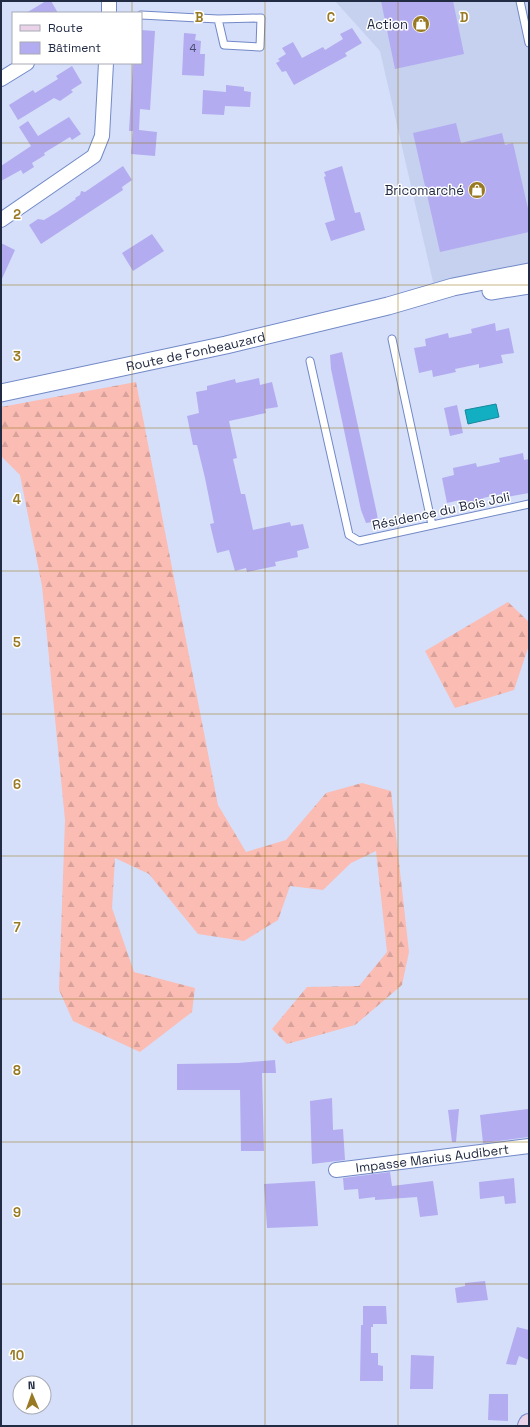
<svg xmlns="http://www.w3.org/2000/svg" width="530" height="1427" font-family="'Space Grotesk',sans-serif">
<defs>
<pattern id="forest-firs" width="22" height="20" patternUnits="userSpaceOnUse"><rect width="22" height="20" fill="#fbbcb3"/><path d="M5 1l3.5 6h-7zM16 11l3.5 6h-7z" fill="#d7a29b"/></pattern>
</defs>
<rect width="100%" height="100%" fill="#d5dffa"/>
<path fill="#c5d1ee" d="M335 1H529V266L434 286 380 51Z"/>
<path fill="url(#forest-firs)" d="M136 382 218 805 246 852 286 840 326 793 362 783 391 791 409 952 402 985 355 1025 287 1044 272 1029 307 987 359 986 387 952 376 851 351 863 323 890 290 886 278 920 244 941 198 934 149 874 115 858 112 908 134 972 195 988 192 1012 140 1052 73 1021 59 990 65 820 42 586 20 475 1 456V407Z
M508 602 529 622V645L514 690 455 708 425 651Z"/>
<path fill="#11afc1" stroke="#16879c" d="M496 404 499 417 468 424 465 410Z"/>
<path fill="#b3acf0" d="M46 1H51L58 13H26Z
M381 1H453L464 54 395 69Z
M352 28 362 43 345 53 347 56 294 85 286 71 282 72 276 63 280 61 278 59 286 54 282 48 293 42 302 58 323 47 325 50 343 39 340 34Z
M141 30 155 31 150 110 140 109 139 130 157 132 155 156 131 154 133 131H129L133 63H141Z
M184 33 196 34 195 40 201 41 200 54H205L204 76 182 75Z
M72 66 82 83 71 90 73 92 60 101 54 98 18 120 9 105 33 90 35 93 58 79 56 76Z
M226 85 244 87V91L251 92 250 107 225 106 224 115 202 114 203 90 226 92Z
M69 117 81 134 72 140 70 137 44 153 45 155 32 163 34 167 23 174 21 170 1 181V166L31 146 19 127 28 121 38 136Z
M456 123 461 143 502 133 505 145 513 143 529 213V232L440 252 413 133Z
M123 166 132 180 122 187 123 190 41 244 29 225 38 219 44 220 57 212 76 199 75 198 80 195 81 191 85 192Z
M342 166 355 213 360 212 365 230 331 241 325 223 335 220 324 177 326 176 324 172Z
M152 234 164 251 133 271 122 253Z
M1 243 15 250 1 281Z
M495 323 496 331 509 328 514 353 501 355 503 363 479 368V364L455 369 456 372 433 377 432 370 419 373 414 348 426 346 425 339 448 333 449 338 472 333 471 329Z
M342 352 377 514 378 521 366 523 361 510 331 369 330 355Z
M259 378 260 385 272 382 278 407 265 409 266 413 229 421 237 458 233 459 241 494H245L253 530 290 522 291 526 303 524 309 548 297 551 298 557 275 562 276 566 247 572 246 568 235 571 229 550 217 553 210 524 214 523 205 478 197 445H193L187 416 199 413 196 392 207 390V386L235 379 236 383Z
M457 405 463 433 450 436 444 408Z
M523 453 524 460 529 459V493L507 497 506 493 483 498 484 502 461 507 460 500 447 503 442 478 454 475 453 468 476 463 477 467 500 462 499 458Z
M275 1060 276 1073H262L264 1151H241L240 1090H177V1064L238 1063Z
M332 1098 333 1130 343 1129 345 1160 312 1164 310 1101Z
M459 1109 456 1142H452L448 1110Z
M528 1109 529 1137 483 1143 480 1115Z
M390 1172 392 1186 433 1181 438 1215 420 1217 417 1197 375 1200V1197L359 1199 358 1189 344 1190 343 1178Z
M514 1178 516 1203 505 1204 504 1196 480 1199 479 1182Z
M315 1181 318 1226 267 1228 264 1184Z
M485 1281 488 1300 457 1303 455 1288 465 1286V1283Z
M363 1306H386L387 1324H373V1327H371V1353H378V1365L383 1366V1381H360L361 1325H363Z
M517 1327 529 1330V1360L519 1356 516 1365 506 1364Z
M411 1355 434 1356 433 1389H410Z
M489 1394H508V1421L488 1420Z"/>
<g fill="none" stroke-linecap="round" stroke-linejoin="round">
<g stroke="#7289c7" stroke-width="9">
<path id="service" d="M520 1 529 43
M141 15 218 19 261 18 260 47 224 45 218 19
M392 339 432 525
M310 361 349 535 359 541 529 504"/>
</g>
<g stroke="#7289c7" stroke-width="16">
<g id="minor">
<path d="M109 13V1"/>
<path d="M1 79 27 63"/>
<path d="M1 220 94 156 102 136 106 63"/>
<path id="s1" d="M336 1170 529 1146"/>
</g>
</g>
<g stroke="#7289c7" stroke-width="19">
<g id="tertiary">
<path d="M491 291 529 285"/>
<path id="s2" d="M1 393 226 345 388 306 453 287 529 272"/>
</g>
</g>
<g stroke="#7289c7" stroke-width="22">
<path id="secondary" d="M528 1426 529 1424"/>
</g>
<use href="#service" stroke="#fff" stroke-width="7"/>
<use href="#minor" stroke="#fff" stroke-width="14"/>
<use href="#tertiary" stroke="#fff" stroke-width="17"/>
<use href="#secondary" stroke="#ead3e9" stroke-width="20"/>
</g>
<path fill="none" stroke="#997a23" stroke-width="1" stroke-opacity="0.55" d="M132 1V13M265 1V1426M398 1V1426M132 63V1426M1 143H529M1 285H529M1 428H529M1 571H529M1 714H529M1 856H529M1 999H529M1 1142H529M1 1284H529"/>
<defs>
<g id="shop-disc" transform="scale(0.9)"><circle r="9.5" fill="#997a23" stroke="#fff"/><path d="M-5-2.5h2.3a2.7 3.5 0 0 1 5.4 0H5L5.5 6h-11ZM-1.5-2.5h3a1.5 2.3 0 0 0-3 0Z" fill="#fff"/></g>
</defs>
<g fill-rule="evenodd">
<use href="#shop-disc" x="421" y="24"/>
<use href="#shop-disc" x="477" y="190"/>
</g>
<g text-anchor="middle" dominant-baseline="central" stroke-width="3" stroke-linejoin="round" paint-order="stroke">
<g font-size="11" fill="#464b6f">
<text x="193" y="48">4</text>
</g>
<g font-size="13" fill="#222b44" stroke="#fff" text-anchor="end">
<text x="408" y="24">Action</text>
<text x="464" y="190">Bricomarché</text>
</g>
<g font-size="13" fill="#222b44" stroke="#fff">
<text stroke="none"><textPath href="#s2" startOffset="199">Route de Fonbeauzard</textPath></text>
<text transform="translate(441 511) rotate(-12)">Résidence du Bois Joli</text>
<text stroke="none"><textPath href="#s1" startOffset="97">Impasse Marius Audibert</textPath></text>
</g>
</g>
<g font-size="13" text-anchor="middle" font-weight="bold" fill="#997a23" stroke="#fff" stroke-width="3" stroke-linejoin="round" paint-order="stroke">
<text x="199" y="22">B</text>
<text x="331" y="22">C</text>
<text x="464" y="22">D</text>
<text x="17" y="219">2</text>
<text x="17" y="361">3</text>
<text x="17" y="504">4</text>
<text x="17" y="647">5</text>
<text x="17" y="789">6</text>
<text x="17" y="932">7</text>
<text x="17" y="1075">8</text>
<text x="17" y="1217">9</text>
<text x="17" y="1360">10</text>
</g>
<rect width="530" height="1427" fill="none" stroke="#222b44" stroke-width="4"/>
<rect x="12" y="12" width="130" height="52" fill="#ffffff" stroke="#a7aab4"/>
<rect x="20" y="25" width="20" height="6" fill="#ead3e9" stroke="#a7aab4"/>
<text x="48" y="32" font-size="12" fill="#222b44">Route</text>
<rect x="20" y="42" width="20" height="12" fill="#b3acf0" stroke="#a7aab4"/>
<text x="48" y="52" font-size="12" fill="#222b44">Bâtiment</text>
<g transform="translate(32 1395) rotate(358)"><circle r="19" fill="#ffffff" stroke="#a7aab4"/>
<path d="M0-3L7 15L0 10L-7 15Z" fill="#997a23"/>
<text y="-6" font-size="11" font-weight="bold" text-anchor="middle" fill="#222b44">N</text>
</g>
</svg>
